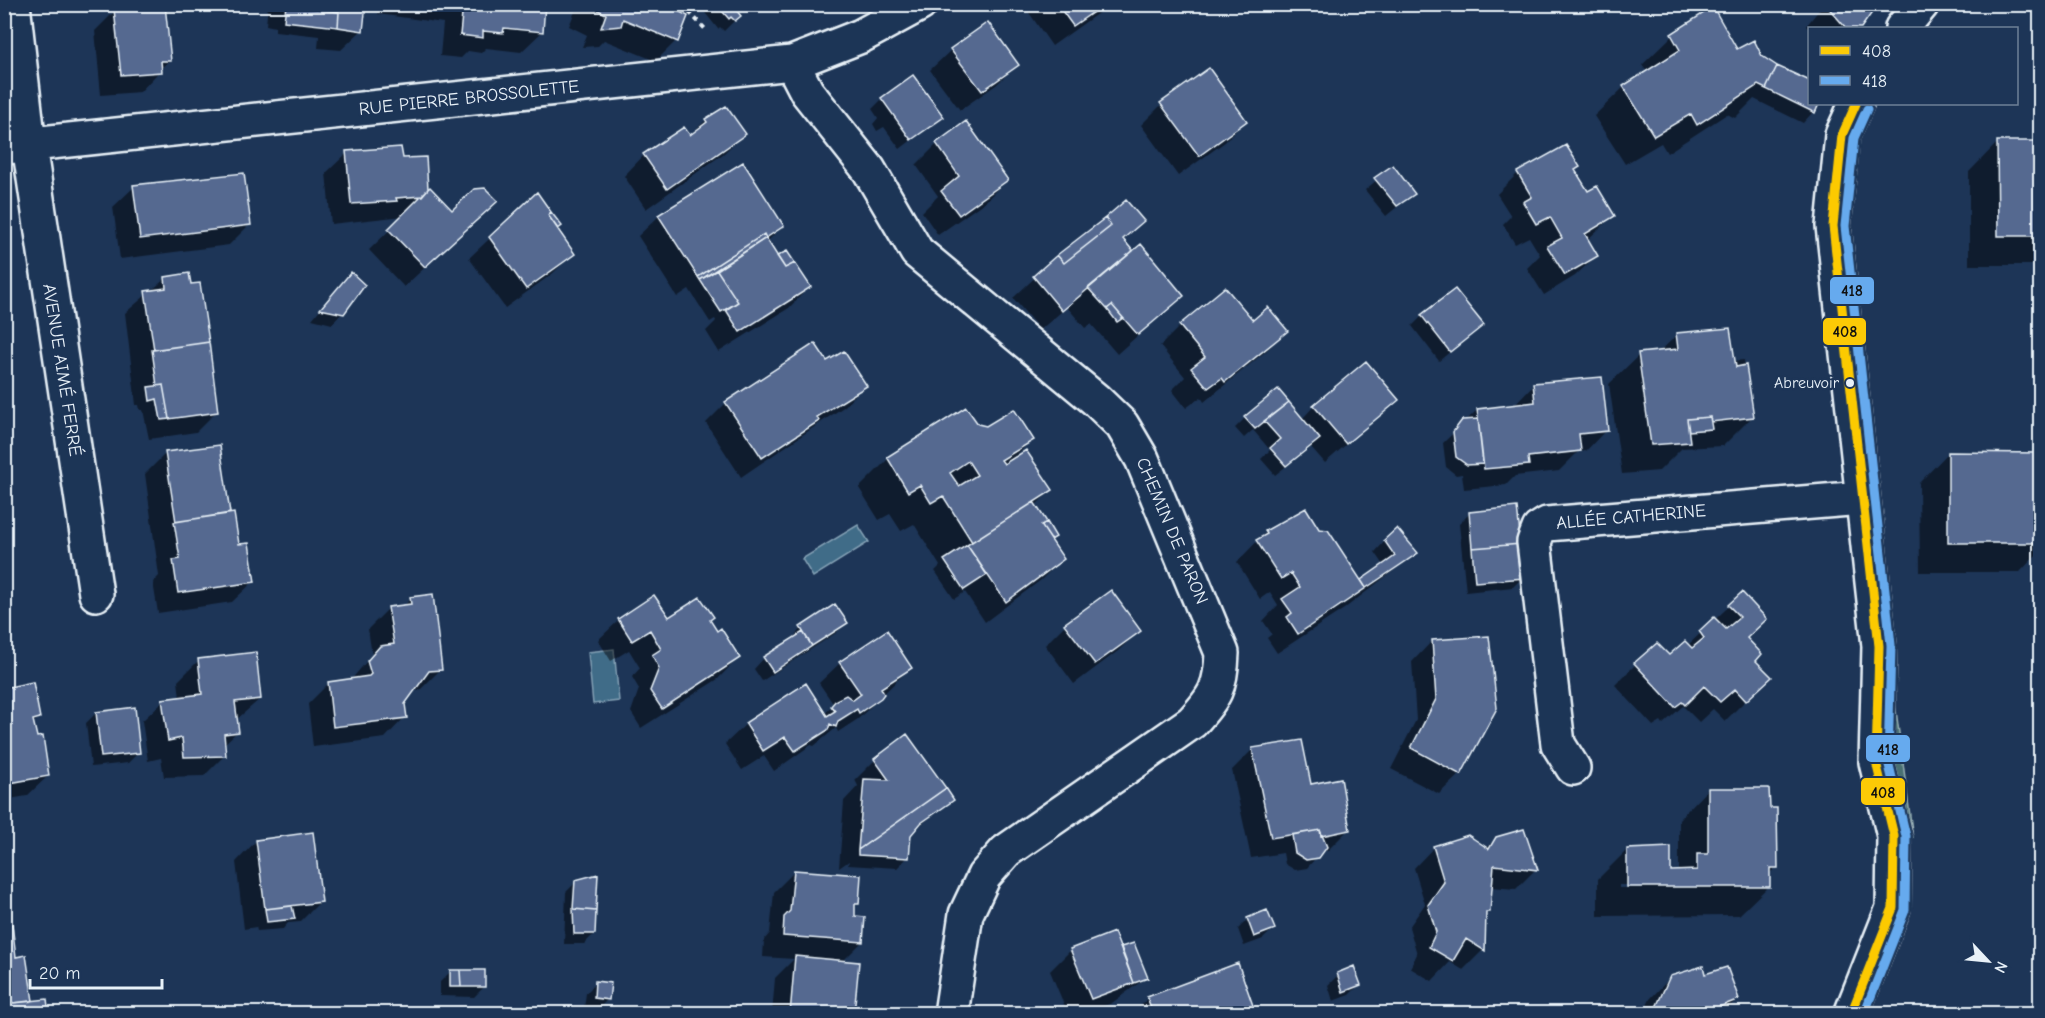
<svg xmlns="http://www.w3.org/2000/svg" width="2045" height="1018" font-family="'Comic Neue',sans-serif">
<rect width="100%" height="100%" fill="#1d3557"/>
<filter id="ink" filterUnits="userSpaceOnUse"><feTurbulence type="fractalNoise" baseFrequency=".0167" numOctaves="2"/><feDisplacementMap in="SourceGraphic" scale="12" xChannelSelector="R" yChannelSelector="G"/><feConvolveMatrix kernelMatrix="1 2 1 2 8 2 1 2 1" color-interpolation-filters="sRGB"/></filter>
<g filter="url(#ink)">
<path fill="#486f72" stroke="#98b0b5" stroke-width="1.5" d="M1892 680 1913 838 1895 796 1887 703Z"/>
<path fill="#416c88" stroke="#84a1b5" stroke-width="1.5" d="M858 525 869 542 813 577 802 559Z
M614 649 619 701 593 704 588 652Z"/>
<path fill="#0007" fill-rule="evenodd" d="M268 4H364L362 30 341 50 318 48 319 36 275 31V27L266 25Z
M378 4H544L542 32 521 52 486 48 481 53 468 51 461 58 440 56 443 23 378 14Z
M578 4H679L672 10 676 41 656 61 604 40 598 46 582 47 587 35 569 26Z
M698 4H744L736 12 739 16 724 31 720 27 718 29Z
M1023 4H1111L1052 46Z
M1824 4H1876L1859 28 1810 30 1806 26Z
M1713 9 1736 51 1761 57 1810 104H1817L1813 112 1803 123 1754 99 1735 118 1727 114 1667 153 1661 143 1625 164 1594 116 1624 87 1647 72 1642 65 1672 36Z
M115 11 170 60 140 92 101 95 95 31Z
M988 24 1017 65 996 85 960 110 930 70 951 50Z
M882 99 942 117 900 149 884 127 877 131 873 124 878 118 872 109Z
M1161 105 1245 121 1225 142 1178 176 1141 125Z
M706 120 744 134 723 154 646 209 624 176 644 155 689 136Z
M966 123 1006 180 986 201 938 235 922 212 938 196 916 165 937 144Z
M1998 142 2040 143V265H1969V172Z
M347 153 401 159 427 190 452 212 496 201 404 287 369 250 404 216 331 224 326 173Z
M1392 167 1413 194 1386 216 1365 190Z
M1574 171 1587 193 1613 216 1587 240 1596 256 1575 276 1544 295 1527 268 1540 255 1529 237 1515 244 1503 224 1511 216 1497 194 1518 173Z
M134 187 250 224 229 245 120 259 113 207Z
M537 194 560 226 556 230 573 254 552 274 505 308 469 258Z
M659 216 782 226 767 242 777 258 809 287 789 308 719 352 706 331 716 321 715 319 710 322 689 289 677 297 638 236Z
M1142 221 1122 241 1182 296 1117 354 1091 324 1085 328 1067 307 1040 330 1013 298 1057 257Z
M166 278 217 411 196 432 149 439 143 410H140L139 405H136L125 313Z
M341 284 342 313 332 324 312 319Z
M1422 316 1482 325 1439 361 1412 326Z
M1252 322 1286 331 1265 352 1204 402 1201 397 1186 408 1172 390 1185 377 1160 346 1180 326Z
M1677 335 1733 361 1744 360 1752 417 1723 446 1682 448 1659 471 1622 474 1609 384 1639 355 1659 352Z
M826 363 865 385 845 406 741 477 706 423 726 403Z
M1534 384 1606 430 1586 451 1578 452 1559 471 1515 476 1506 485 1464 489 1462 474 1456 475 1446 467 1443 443 1477 410 1514 405Z
M1397 400 1325 463 1311 447 1275 475 1261 459 1270 450 1253 430 1244 438 1235 428 1245 418 1302 419 1314 406Z
M977 426 1032 440 1013 458 1051 490 1035 506 1050 541 1062 559 1041 580 985 622 965 592 954 599 935 571 940 566 914 524 901 531 890 514 879 520 859 488 888 459Z
M219 446 229 515 237 546 253 582 232 602 158 613 153 582 159 576 145 474 166 453Z
M1948 453 2040 454V551L2020 572H1920L1919 483Z
M1470 513 1523 577 1513 587 1466 592 1459 524Z
M1318 530 1361 583 1384 565 1375 552 1385 541 1416 553 1344 609 1277 653 1267 638 1272 634 1263 621 1278 605 1270 592 1260 599 1237 562 1266 532Z
M1742 594 1745 638 1754 661 1749 697 1725 721 1713 709 1699 722 1683 706 1663 724 1661 721 1653 726 1615 685 1635 665 1669 657 1687 646Z
M411 598 441 669 420 690 413 691 404 704 405 717 385 738 313 747 308 704 328 684 350 681 372 655 368 629 389 608 403 607Z
M668 619 738 658 718 679 641 728 631 712 639 689 632 677 640 668 629 650 611 661 598 640 619 620Z
M846 623 836 633 762 681 754 669 764 658 792 640 801 628Z
M1065 625 1139 631 1118 651 1074 684 1045 645Z
M1432 641 1460 774 1439 794 1391 769 1416 720 1412 662Z
M199 660 260 699 236 720 237 732 223 745 225 755 204 776 164 777 161 758 148 761 142 721 163 701 180 698 178 681Z
M840 663 910 668 858 719 838 732 836 728 814 746 811 745 774 771 764 756 742 770 725 744 746 724 805 685 824 714 834 705 819 683Z
M4 689 39 718 32 724 48 776 27 796 4 800Z
M96 713 139 752 128 763 91 767 86 723Z
M1253 749 1310 786 1349 829 1328 850 1322 851 1307 868 1295 870 1285 864 1283 853 1251 858 1232 770Z
M875 760 952 800 909 834 908 857 897 868 848 865 849 861 839 868 844 801 858 786 855 780Z
M1708 789 1776 867 1769 874V886L1739 915 1598 916V879L1627 850 1669 872H1679V819ZM1619 885H1642V888H1619Z
M1497 838 1536 869 1516 889 1490 887 1488 911 1485 915 1483 950 1463 970 1450 962 1432 981 1410 968 1417 954 1409 927 1425 904 1414 868 1434 847 1486 848Z
M256 841 320 902 300 922 288 923 283 929 257 931 256 927 244 929 236 862Z
M795 871 857 904 853 908V918L862 942 842 962 853 1014H772L775 978 794 959 763 957 764 940 770 933 774 892Z
M576 882 594 934 584 944H564L566 892Z
M1248 919 1273 929 1263 939 1244 946 1238 929Z
M1134 944 1147 977 1112 1003 1084 1014H1068L1050 971 1071 950H1120Z
M450 972 484 987 474 997 440 996V982Z
M1338 975 1359 985 1349 995 1333 1001 1328 985Z
M1705 976 1737 999 1723 1014H1643L1650 999 1671 977Z
M596 983 608 999 597 1010 584 1008 586 993Z
M1148 998 1254 1014H1133Z
M482 1013H507V1014H481Z"/>
<path fill="#556990" stroke="#e8f1f8" stroke-width="1.5" fill-rule="evenodd" d="M366 4 363 31 338 27 339 12 286 5Z
M463 4H545L543 32 504 28 503 33 483 31V38L460 35Z
M664 4 688 16 678 42 623 19 621 26 601 28 606 14 588 5Z
M716 4H745L737 11 741 16 735 21 731 17 729 19Z
M1057 4H1105L1073 26Z
M1825 4H1878L1861 28H1846Z
M165 5 171 61H161L162 72 121 75 114 9Z
M286 5 339 12 338 27 284 21Z
M1713 7 1737 49 1754 40 1762 56 1777 66 1766 89 1758 85 1697 125 1691 114 1654 136 1623 86 1680 50 1671 34Z
M988 22 1019 65 982 91 950 49Z
M1777 66 1810 81V104H1819L1815 113 1766 89Z
M1209 68 1247 121 1199 156 1160 103Z
M913 75 944 117 911 140 881 98Z
M726 106 746 134 667 189 643 154 684 127 690 135 707 122 705 119Z
M966 121 1008 180 959 215 941 191 959 176 936 143Z
M1997 141H2040V236H1998Z
M1566 145 1580 167 1575 170 1588 191 1597 186 1615 216 1585 234 1598 256 1565 275 1547 246 1562 238 1550 217 1536 224 1523 202 1532 197 1517 172Z
M401 147 403 158 426 157 428 189 422 196 396 198 397 201 351 204 346 151Z
M743 162 784 226 766 238 764 234 698 277 658 215Z
M1393 165 1415 194 1397 206 1374 178Z
M244 173 251 225 140 239 133 185Z
M430 187 452 210 474 189 485 188 498 201 425 267 388 229Z
M537 192 551 212 548 215 575 254 526 289 489 237Z
M1126 200 1144 221 1123 239 1133 251 1062 311 1033 276 1057 255 1064 263 1111 226 1105 218Z
M551 212 562 226 558 229 548 215Z
M1105 218 1111 226 1064 263 1057 255Z
M764 234 766 238 700 280 698 277Z
M766 238 785 268 795 263 811 287 740 332 726 310 738 302 717 270Z
M1141 244 1184 296 1138 335 1112 305 1107 309 1088 288Z
M787 251 795 263 785 268 777 256Z
M717 270 738 302 721 312 700 280Z
M351 272 365 285 344 314 320 309Z
M189 273 191 284 200 283 209 342 154 350 145 291 166 288 165 277Z
M1225 287 1253 320 1268 307 1288 331 1225 382 1222 378 1208 388 1191 368 1205 357 1179 325Z
M1455 289 1484 325 1450 352 1421 315Z
M1112 305 1123 318 1117 322 1107 309Z
M1730 328 1736 367 1746 365 1754 417 1711 422 1710 417 1687 419 1690 442 1651 445 1638 353 1678 349 1676 333Z
M209 342 218 412 169 419 163 385 157 386 152 350Z
M815 343 827 361 844 351 867 386 817 417 819 421 762 458 725 402Z
M1366 361 1399 400 1346 444 1313 405Z
M1602 377 1608 431 1579 434 1581 451 1528 457 1529 465 1484 469 1477 409 1535 402 1533 383Z
M163 385 169 419 161 420 157 399 150 401 148 387Z
M1278 389 1289 402 1255 429 1244 417Z
M1289 402 1320 439 1286 466 1270 448 1280 439 1264 421Z
M966 407 978 424 986 426 1014 409 1034 440 1001 460 1004 464 1026 450 1053 490 972 542 943 496 931 503 920 485 908 492 887 457ZM968 461 977 475 959 486 950 473Z
M1710 417 1712 429 1689 431 1687 419Z
M1478 419 1483 464 1467 465 1456 457 1453 432 1462 420Z
M220 445 230 513 176 522 165 452Z
M1948 452 2040 453V543H1948Z
M1034 502 1047 522 1041 525 1064 559 1006 602 967 545Z
M1517 507 1521 544 1472 548 1469 512Z
M1306 508 1319 529 1328 530 1366 588 1298 634 1287 617 1292 613 1282 599 1300 587 1291 573 1281 579 1256 540 1267 534 1265 531Z
M234 513 239 544 249 543 255 582 178 593 173 560 180 559 174 522Z
M1047 522 1056 537 1051 540 1041 525Z
M1397 528 1418 553 1366 588 1361 580 1395 556 1384 540Z
M1521 544 1525 578 1475 582 1472 548Z
M967 545 987 575 964 590 944 560Z
M1111 590 1141 631 1095 664 1064 624Z
M1742 592 1767 619 1747 638 1762 654 1756 661 1772 677 1746 701 1735 689 1720 702 1704 686 1685 705 1682 702 1675 707 1634 663 1657 643 1669 655 1685 641 1692 648 1704 638 1699 631 1714 617 1726 629 1740 617 1728 605Z
M433 594 442 670 429 671 405 704 407 718 333 727 328 682 369 676 371 674 367 661 380 646 394 644 388 607 411 604 410 597Z
M654 595 669 617 700 597 714 617 710 620 717 631 721 628 740 658 662 709 650 691 659 668 652 655 661 649 650 630 632 641 618 619Z
M835 604 848 623 812 646 800 627Z
M887 630 912 668 881 688 884 694 881 698 859 713 857 709 838 721 836 727 830 724 828 730 795 751 785 737 763 751 745 723 806 683 827 716 835 711 831 706 836 700 846 695 853 700 861 694 839 662Z
M803 632 812 646 773 672 763 657Z
M1489 636 1497 708 1461 775 1411 748 1436 699 1432 640Z
M256 652 261 699 235 702 239 732 224 734 226 756 184 757 182 738 168 741 162 699 202 694 198 659Z
M33 682 40 718 33 720 37 737 43 736 49 776 4 784V688Z
M135 707 140 753 101 757 96 712Z
M907 734 946 788 858 850 864 779 889 780 874 759Z
M1302 740 1311 784 1341 778 1350 830 1321 836 1320 830 1271 838 1252 748Z
M946 788 954 800 921 823 911 835 909 858 858 855V850Z
M1708 788H1769L1770 808H1777L1778 868H1770V887H1627V849L1671 847V871L1697 870V854H1708Z
M1524 829 1538 870 1494 865 1490 912H1486L1485 951 1466 939 1453 961 1429 947 1436 932 1428 905 1444 882 1433 846 1468 835 1489 849 1496 837Z
M1320 830 1327 847 1319 858 1306 860 1295 853 1292 835Z
M313 832 322 902 265 909 256 840Z
M794 870 861 875 859 904H855V916L865 917 863 942 783 936 784 917 790 911Z
M598 874 596 911 573 909 575 880Z
M292 906 295 919 267 922 265 909Z
M573 909 596 911 595 934H574Z
M1267 910 1275 929 1254 937 1247 918Z
M12 924 16 957 26 955 33 1001 4 1004V925Z
M1114 932 1134 983 1091 999 1070 949Z
M1134 943 1148 978 1134 983 1121 947Z
M795 956 859 962 854 1014H790Z
M1238 963 1256 1014H1153L1147 997Z
M1354 966 1361 985 1343 992 1337 973Z
M1703 966 1705 974 1727 967 1739 999 1702 1014H1653L1670 976Z
M450 970H460L461 987H450Z
M460 970H485V987H461Z
M595 981 611 983 609 1000 594 998Z
M47 999 49 1014H4V1004Z"/>
<g fill="none" stroke-linecap="round" stroke-linejoin="round">
<g stroke="#e8f1f8" stroke-width="38">
<path id="minor" d="M13 4 29 145 96 594
M1902 28 1922 4
M792 63 807 92 869 170 917 252 1096 400 1122 425 1142 459 1222 653C1221 687 1215 697 1192 722L1006 851 984 876 966 914 951 1014
M4 147 792 63 861 36 920 4
M1573 768 1558 744 1534 542 1539 529 1547 524 1862 498
M1851 1014 1893 908 1894 836 1876 762 1879 646 1833 226 1842 135 1856 104"/>
</g>
<path stroke="#e8f1f8" stroke-width="4" stroke-dasharray="4.5 4.5" stroke-linecap="butt" d="M673 4 690 13 707 31"/>
<use href="#minor" stroke="#1d3557" stroke-width="33"/>
<g stroke="#1d3557" stroke-width="14">
<path id="bus-1" d="M1851 1014 1893 908 1894 836 1876 762 1879 646 1833 226 1842 135 1856 104"/>
</g>
<g stroke="#1d3557" stroke-width="14">
<path id="bus-2" d="M1864 1014 1905 910 1906 836 1888 761 1891 645 1845 226 1854 138 1867 109"/>
</g>
<use href="#bus-1" stroke="#fcca06" stroke-width="9"/>
<use href="#bus-2" stroke="#6ae" stroke-width="9"/>
</g>
</g>
<circle fill="#e8f1f8" stroke="#1d3557" stroke-width="2" cx="1850" cy="383" r="5"/>
<g text-anchor="middle" dominant-baseline="central" stroke-width="4.5" stroke-linejoin="round" paint-order="stroke">
<g font-size="16" fill="#e8f1f8" stroke="#1d3557" text-anchor="end">
<text x="1839" y="383">Abreuvoir</text>
</g>
<g font-size="18" fill="#e8f1f8" stroke="#1d3557">
<text transform="translate(469 98) rotate(-6)">RUE PIERRE BROSSOLETTE</text>
<text transform="translate(62 370) rotate(81)">AVENUE AIMÉ FERRÉ</text>
<text transform="translate(1631 517) rotate(-5)">ALLÉE CATHERINE</text>
<text transform="translate(1172 531) rotate(67)">CHEMIN DE PARON</text>
</g>
</g>
<g stroke="#1d3557" stroke-width="2">
<rect x="1829" y="276" width="46" height="29" rx="6" fill="#6ae"/>
<rect x="1822" y="317" width="45" height="29" rx="6" fill="#fcca06"/>
<rect x="1865" y="734" width="46" height="29" rx="6" fill="#6ae"/>
<rect x="1860" y="777" width="46" height="29" rx="6" fill="#fcca06"/>
</g>
<g font-size="16" text-anchor="middle" font-weight="bold" fill="#111">
<text x="1852" y="296">418</text>
<text x="1845" y="337">408</text>
<text x="1888" y="755">418</text>
<text x="1883" y="798">408</text>
</g>
<rect width="2045" height="1018" fill="none" stroke="#1d3557" stroke-width="24"/>
<rect x="12" y="12" width="2021" height="994" fill="none" stroke="#e8f1f8" stroke-width="2" filter="url(#ink)"/>
<rect x="1808" y="27" width="210" height="78" fill="#1d3557" stroke="#6e8097" stroke-width="1.5"/>
<rect x="1820" y="46" width="30" height="9" fill="#fcca06" stroke="#6e8097" stroke-width="1.5"/>
<text x="1862" y="57" font-size="18" fill="#e8f1f8">408</text>
<rect x="1820" y="76" width="30" height="9" fill="#66aaee" stroke="#6e8097" stroke-width="1.5"/>
<text x="1862" y="87" font-size="18" fill="#e8f1f8">418</text>
<g transform="translate(1988 961) rotate(116)" stroke="#1d3557" stroke-width="4.5" paint-order="stroke">
<path d="M0-4.5L10 22L0 15L-10 22Z" fill="#e8f1f8"/>
<text y="-9" font-size="16" font-weight="bold" text-anchor="middle" fill="#e8f1f8">N</text>
</g>
<path d="M30 979v9h132v-9" fill="none" stroke="#e8f1f8" stroke-width="3"/>
<text x="39" y="979" font-size="18" fill="#e8f1f8" stroke="#1d3557" stroke-width="4.5" paint-order="stroke">20 m</text>
</svg>
